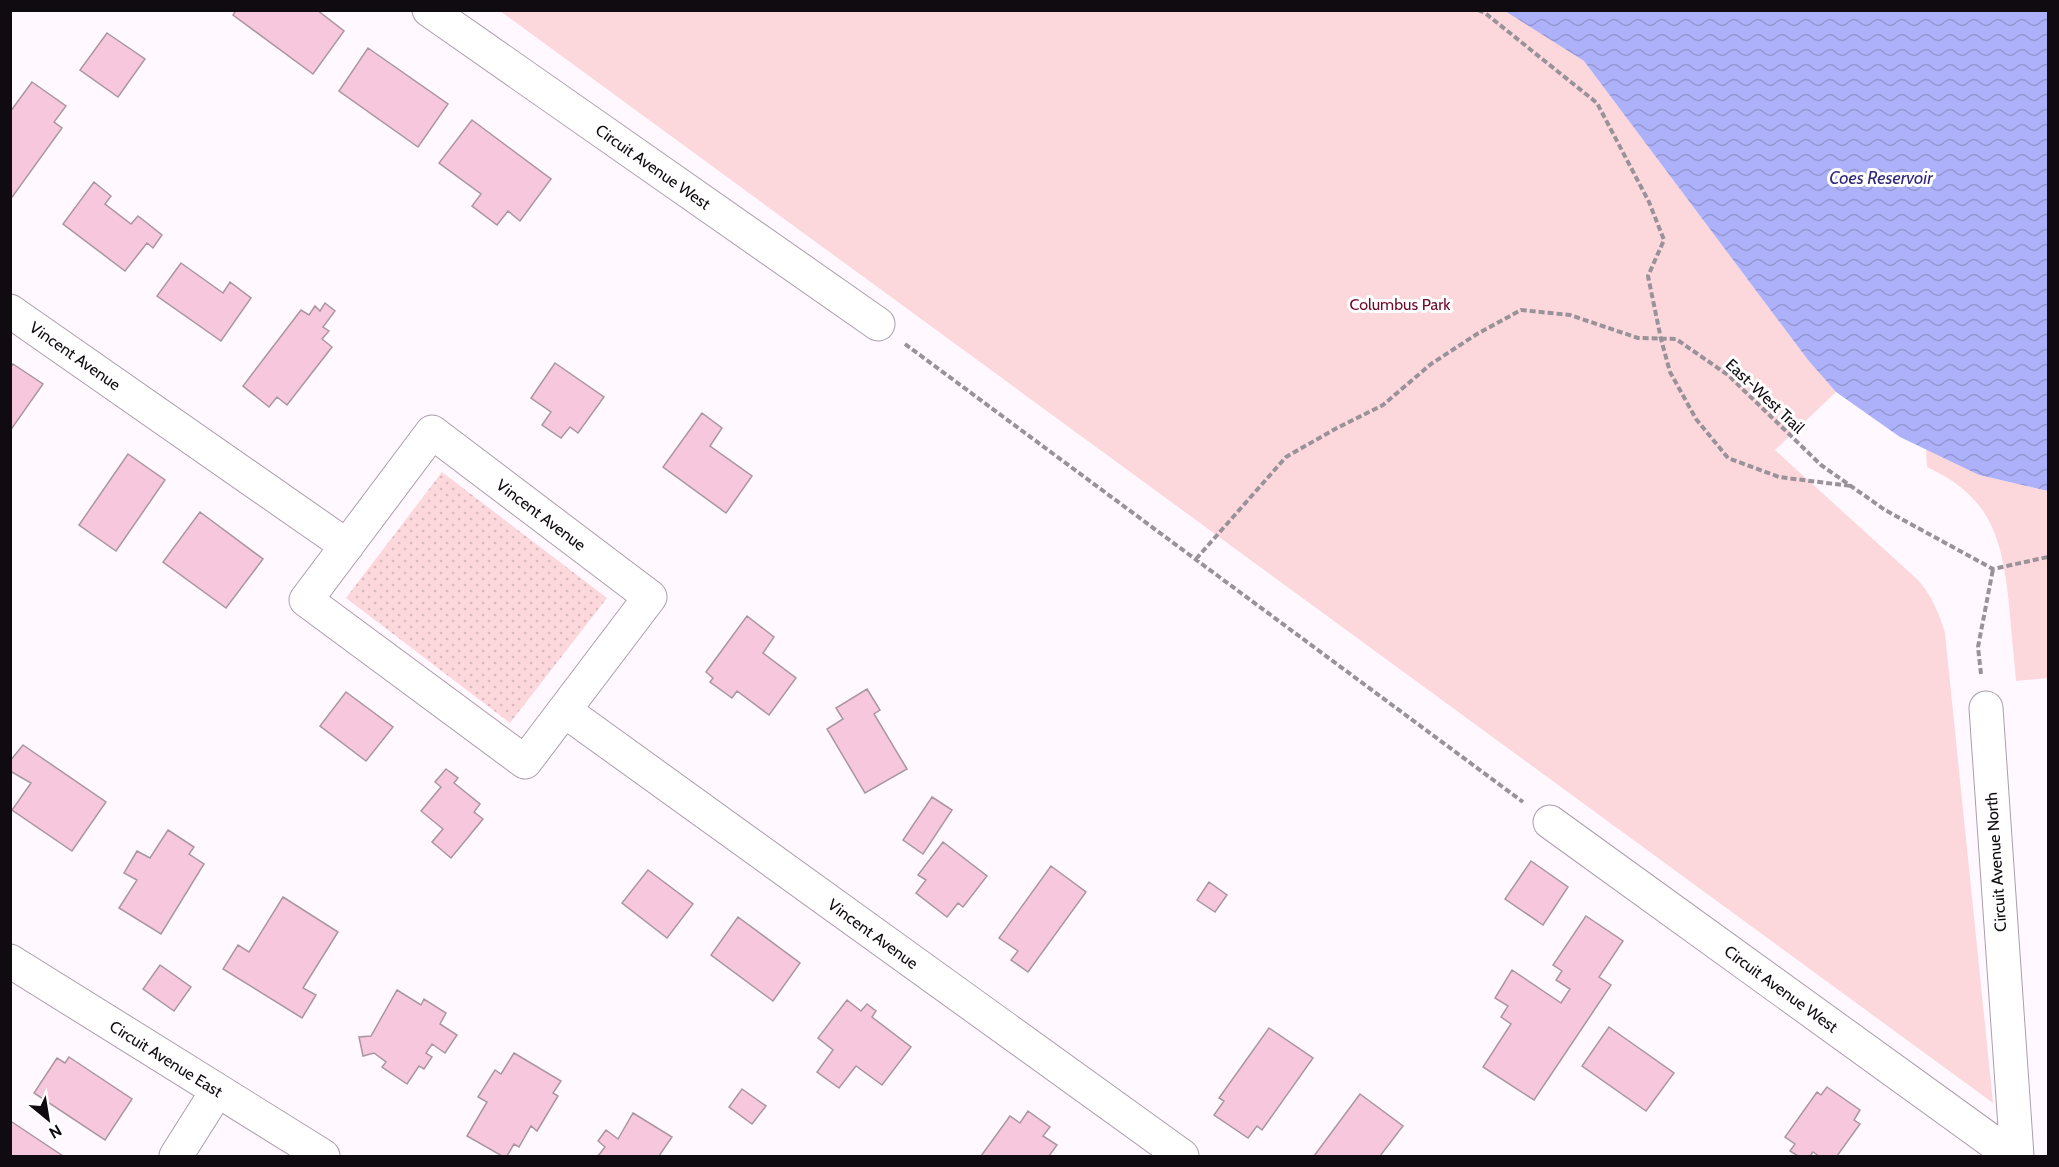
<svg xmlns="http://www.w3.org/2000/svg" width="2059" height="1167" font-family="Cabin,sans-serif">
<defs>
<pattern id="grass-dots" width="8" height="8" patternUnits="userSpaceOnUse" patternTransform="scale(1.5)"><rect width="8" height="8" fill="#fcd8dc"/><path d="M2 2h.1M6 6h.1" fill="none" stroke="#d7b8bc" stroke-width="1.8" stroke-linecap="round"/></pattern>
<pattern id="water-waves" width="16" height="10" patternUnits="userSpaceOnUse" patternTransform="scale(1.5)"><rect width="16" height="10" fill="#adb1f9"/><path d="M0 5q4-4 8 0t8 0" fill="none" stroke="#9497d4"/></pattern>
</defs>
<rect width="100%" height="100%" fill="#fff8ff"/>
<path fill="url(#grass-dots)" d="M442 472 607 598 510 723 346 598Z"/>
<path fill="#fcd8dc" d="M1505 10 1584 61 1808 360 1836 392 1775 450 1918 580C1932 596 1939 613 1945 633L1993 1103 500 11Z
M1926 449 1979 475 2048 491V678L2016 681C2014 656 2011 630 2009 604 2002 539 1992 497 1927 467Z"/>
<path fill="url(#water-waves)" d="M1505 11H2048V491L1979 475 1900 437 1836 392 1808 360 1584 61Z"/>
<path fill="#f7c7de" stroke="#aa969f" stroke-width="1.5" d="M236 10H317L344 31 313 74 233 15Z
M107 33 145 59 118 97 80 70Z
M368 48 448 104 418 147 339 91Z
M32 82 66 106 54 122 62 128 10 200V112Z
M472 120 551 179 520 221 508 211 497 225 472 206 481 194 439 163Z
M94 182 111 196 105 204 131 224 138 216 162 235 153 248 147 243 125 271 63 224Z
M181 263 223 293 230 282 251 298 221 341 157 296Z
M325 303 335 311 323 327 329 331 322 339 332 347 287 405 277 397 269 407 243 386 301 310 309 315 315 306 320 311Z
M555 363 604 397 578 433 570 427 561 438 542 425 551 412 531 398Z
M13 364 43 384 10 431V368Z
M702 413 722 428 710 446 752 476 726 513 663 467Z
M128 454 165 480 116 551 79 525Z
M200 512 263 559 226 608 163 562Z
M747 616 774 637 763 653 796 678 769 715 737 691 732 698 710 682 713 678 706 672Z
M867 689 880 710 874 714 907 769 865 793 827 729 843 719 836 708Z
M346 692 393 727 366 761 320 726Z
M23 745 106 802 72 851 12 810 31 783 10 771V761Z
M446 769 458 778 454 783 480 804 474 812 483 819 451 858 432 842 443 829 421 811 441 787 435 782Z
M932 797 952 810 923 854 903 840Z
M168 830 194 847 189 854 204 864 161 934 119 908 137 880 124 873 137 851 150 858Z
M943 842 987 876 963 907 958 903 947 917 916 893 926 880 918 875Z
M1531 861 1568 887 1543 925 1505 899Z
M1051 866 1086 892 1028 972 1011 960 1018 951 999 938Z
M648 870 693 904 667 938 622 903Z
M1209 882 1227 895 1215 912 1197 900Z
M283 897 338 932 303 988 316 995 302 1018 223 969 238 945 249 952Z
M1586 916 1623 941 1599 977 1611 985 1534 1100 1483 1067 1511 1024 1501 1017 1508 1006 1495 998 1512 970 1561 1003 1570 989 1556 980 1562 971 1553 965Z
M738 917 800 963 773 1001 711 955Z
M160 965 191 987 174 1011 143 989Z
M397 990 421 1005 424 999 446 1013 440 1024 457 1035 445 1053 432 1044 426 1053 432 1057 424 1069 419 1066 407 1084 382 1067 386 1062 374 1053 363 1056 359 1037 371 1036Z
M847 1000 861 1011 867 1004 876 1011 872 1017 911 1047 882 1085 856 1066 839 1088 817 1072 833 1050 818 1038Z
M1609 1027 1674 1073 1646 1111 1582 1066Z
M1269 1028 1313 1058 1262 1130 1257 1126 1248 1138 1214 1115 1224 1101 1219 1098Z
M514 1053 561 1081 553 1093 558 1096 537 1131 531 1126 519 1147 514 1144 507 1156H502L467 1136 487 1102 478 1097 495 1070 501 1074Z
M69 1057 132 1099 105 1140 34 1093 57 1058 65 1063Z
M1827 1087 1860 1110 1854 1120 1860 1124 1837 1156H1819L1813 1152 1810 1156H1798L1790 1151 1795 1144 1785 1137 1817 1092 1821 1095Z
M742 1089 766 1106 752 1124 729 1107Z
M1360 1094 1403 1126 1380 1156H1314Z
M1028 1111 1050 1127 1043 1136 1057 1145 1049 1156H981L1010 1116 1020 1123Z
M633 1113 672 1137 659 1156H598L605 1147 598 1141 606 1130 618 1139Z
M12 1122 63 1156H10V1125Z"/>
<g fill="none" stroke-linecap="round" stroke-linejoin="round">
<g stroke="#ac9dac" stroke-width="35">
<path id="minor" d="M429 10 878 324
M10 311 347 546
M432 432 650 597 525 762 306 600Z
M1986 708 2017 1156
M565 711 1182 1156
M1550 822 2012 1156
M10 961 323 1156
M176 1156 217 1091"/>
</g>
<path stroke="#999399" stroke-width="4" stroke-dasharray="6 3" stroke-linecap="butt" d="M1478 10 1485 13 1597 103 1649 202 1664 240 1648 276 1661 339 1670 372 1696 419 1728 458 1779 477 1851 486
M905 344 1523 802
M1196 559 1286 457 1335 429 1383 405 1431 364 1477 334 1521 310 1570 315 1638 338 1676 339 1728 375 1821 465 1885 510 1993 569 2048 557
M1981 674 1978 647 1993 569"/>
<use href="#minor" stroke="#fff" stroke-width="33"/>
</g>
<g text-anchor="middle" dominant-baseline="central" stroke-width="6" stroke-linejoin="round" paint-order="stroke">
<g font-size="16" fill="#100b10" stroke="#fff">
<text transform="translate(653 167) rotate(35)">Circuit Avenue West</text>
<text transform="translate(75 356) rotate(35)">Vincent Avenue</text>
<text transform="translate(1765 396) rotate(43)">East-West Trail</text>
<text transform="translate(541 515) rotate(37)">Vincent Avenue</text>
<text transform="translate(1996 862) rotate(-94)">Circuit Avenue North</text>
<text transform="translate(873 934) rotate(36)">Vincent Avenue</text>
<text transform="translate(1781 989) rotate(36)">Circuit Avenue West</text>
<text transform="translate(166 1059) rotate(32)">Circuit Avenue East</text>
</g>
<g font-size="16" fill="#700b2b" stroke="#fff">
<text x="1400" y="304">Columbus Park</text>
</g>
<g font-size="18" font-style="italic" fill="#32297b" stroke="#fff">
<text x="1881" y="178">Coes Reservoir</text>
</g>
</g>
<rect width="2059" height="1167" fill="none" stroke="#100b10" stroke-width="24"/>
<g transform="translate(48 1119) rotate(150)" stroke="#ffffff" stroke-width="4.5" paint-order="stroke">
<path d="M0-4.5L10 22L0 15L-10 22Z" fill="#100b10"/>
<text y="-9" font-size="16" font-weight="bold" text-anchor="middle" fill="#100b10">N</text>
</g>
</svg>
